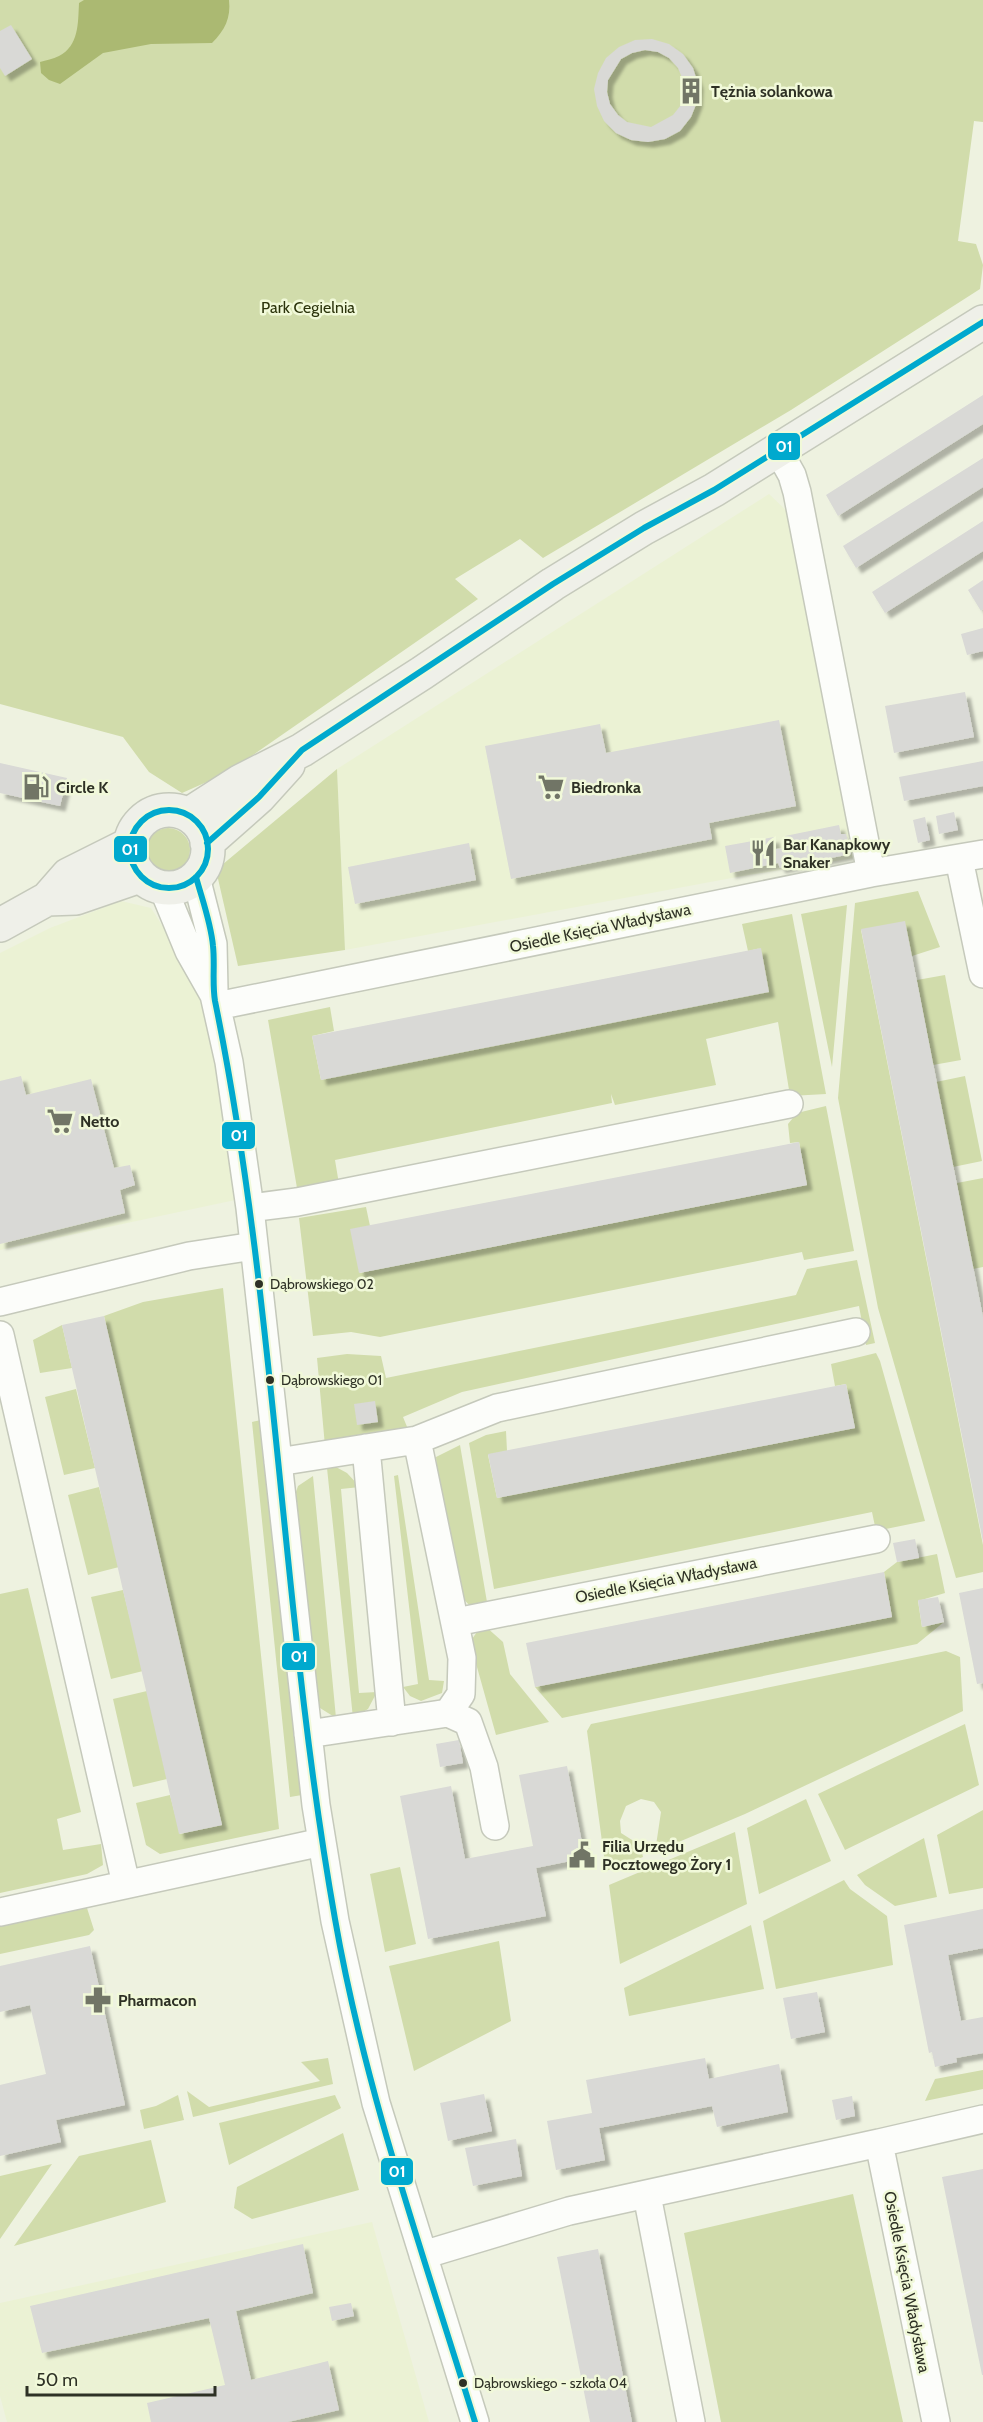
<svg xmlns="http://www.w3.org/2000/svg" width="983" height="2422" font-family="Cabin,sans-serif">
<defs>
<filter id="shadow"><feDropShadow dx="5.5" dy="5.5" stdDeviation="1.5" flood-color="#0004"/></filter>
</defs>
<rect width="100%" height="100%" fill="#eef2e0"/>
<path fill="#ebf2d4" d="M769 494 790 514 860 857 737 877 345 950 337 769Z
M121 901 151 908 211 1002 240 1199 0 1250V953L50 928Z
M372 2222 429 2422H7L0 2396V2303Z"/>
<path fill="#d1dcab" d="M0 0H983V122L974 121 958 241 976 244 983 265 980 289 791 410 543 558 520 539 455 579 478 599 227 773 182 793 149 772 123 737 0 704Z
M337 769 345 950 238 966 216 870Z
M146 850a22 22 0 1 1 44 0a22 22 0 1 1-44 0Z
M918 891 940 947 912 956 861 930 983 1545V1572L956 1578 878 1308 838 1098 855 903Z
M847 905 832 1067 801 914Z
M792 914 826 1094 790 1096 778 1022 706 1039 716 1085 615 1105 611 1094 612 1103 335 1160 339 1184 297 1188 268 1020 330 1007 334 1031 312 1036 321 1080 761 948 748 951 742 924Z
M945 975 961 1060 933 1065 917 980Z
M965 1076 982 1161 953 1167 936 1082Z
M826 1106 854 1251 804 1260 802 1252 380 1337 351 1332 313 1336 299 1218 366 1207 370 1226 360 1273 807 1185 799 1142 790 1143 788 1124 797 1113Z
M983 1178V1267L973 1269 957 1183Z
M857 1260 875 1343 866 1345 859 1306 462 1392 403 1417 410 1434 325 1446 317 1358 347 1354 381 1356 386 1378 796 1295 807 1269Z
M223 1288 279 1829 160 1854 146 1845 136 1803 170 1795 180 1834 222 1825 104 1316 143 1302Z
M62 1325 72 1368 40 1373 33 1340Z
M876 1353 880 1361 925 1521 876 1531 872 1512 494 1589 469 1443 486 1435 506 1431 507 1451 488 1455 497 1498 855 1428 846 1384 835 1386 831 1364Z
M76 1389 95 1468 64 1475 45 1397Z
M261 1420 302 1795 290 1797 252 1422Z
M460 1445 487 1602 480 1608 469 1605 461 1596 439 1496 436 1457Z
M336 1467 347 1473 360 1487 341 1489 359 1693 377 1692 368 1709 353 1718 327 1468Z
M398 1475 429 1680 444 1681 442 1693 421 1701 410 1696 403 1687 418 1684 394 1476Z
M313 1476 336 1718 320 1708 316 1687 296 1492 298 1486Z
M99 1487 119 1567 88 1575 68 1495Z
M937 1554 945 1593 918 1601 922 1627 944 1622 917 1644 562 1718 535 1687 892 1617 884 1572 897 1562Z
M28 1588 81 1812 57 1819 63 1850 101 1844 103 1865 87 1874 0 1893V1594Z
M123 1590 143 1671 111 1679 91 1597Z
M485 1626 503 1642 510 1674 549 1722 496 1735 470 1642 479 1629Z
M946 1651 960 1657 963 1711 745 1814 655 1852 661 1812 654 1802 641 1799 626 1806 620 1821 621 1833 640 1845 643 1857 606 1871 587 1731 591 1724Z
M147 1691 167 1779 133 1787 113 1699Z
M965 1724 979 1785 845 1850 818 1794Z
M806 1799 831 1861 759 1894 747 1828Z
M983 1810V1888L949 1894 937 1835Z
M735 1832 747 1904 620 1964 609 1885Z
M924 1838 937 1897 895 1906 865 1885 857 1875Z
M400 1867 416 1944 385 1952 370 1874Z
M844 1880 850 1889 887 1916 893 1965 776 1989 763 1921Z
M87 1908 94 1930 89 1935 0 1954V1925Z
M751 1925 764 1989 629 2016 624 1988Z
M499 1941 511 2021 414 2071 389 1966Z
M328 2058 333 2084 193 2117 187 2091 209 2107 320 2081 301 2062Z
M983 2070V2089L925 2101 935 2079Z
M178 2095 184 2120 144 2129 140 2110 156 2106Z
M335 2095 341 2108 229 2165 219 2123Z
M343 2133 359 2190 252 2219 234 2208 237 2187Z
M151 2140 166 2202 14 2246 79 2156Z
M52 2164 0 2239V2176Z
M853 2194 903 2422H721L684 2233Z"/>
<path fill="#abb972" d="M84 0H229C231 18 225 30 212 43L151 44 103 53 60 84 49 80 41 73 40 62C46 60 53 59 59 56 79 46 78 23 79 3Z"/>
<path fill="#d9d9d6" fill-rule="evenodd" filter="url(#shadow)" d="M11 25 32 59 5 76 0 68V31Z
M652 39 669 44 683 54 693 68 698 84 697 102 691 117 680 131 665 139 648 142 631 140 616 133 604 121 597 106 594 89 598 73 606 58 619 47 635 40ZM645 50 658 52 669 58 678 68 683 80 681 105 673 115 651 127 627 122 618 115 610 104 607 92 608 80 621 59 632 53Z
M983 395V424L838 516 826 495Z
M983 458V487L856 568 843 546Z
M983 521V551L885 613 872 592Z
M983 580V609L981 611 968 590Z
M983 628V651L967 655 961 634Z
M965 692 974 737 894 753 885 706Z
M779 720 796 806 709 823 712 839 511 879 485 746 600 724 606 753Z
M983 761V786L904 801 899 777Z
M0 763 67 778 60 806 0 793Z
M954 812 958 830 939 834 936 816Z
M925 817 930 840 918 843 913 820Z
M839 825 841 834H846L851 854 780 868 778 863 730 873 725 846 774 837 776 849 787 848 785 836Z
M469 843 476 880 355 904 348 867Z
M905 921 983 1317V1542L861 929Z
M761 948 769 992 321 1080 312 1036Z
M21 1076 26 1095 91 1079 114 1168 130 1165 135 1185 120 1190 125 1213 0 1244V1081Z
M799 1142 807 1185 359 1273 350 1229Z
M104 1316 222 1825 179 1834 62 1325Z
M846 1384 855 1428 497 1498 488 1454Z
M375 1401 378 1422 357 1425 354 1404Z
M915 1539 919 1558 897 1562 893 1543Z
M884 1572 892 1617 535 1687 526 1643Z
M983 1588V1683L977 1684 959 1593Z
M938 1597 944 1622 922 1627 918 1600Z
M459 1740 463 1763 440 1767 436 1744Z
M567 1766 585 1858 536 1868 546 1916 428 1939 400 1796 451 1786 465 1859 533 1846 519 1775Z
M983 1909V1948L948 1955 961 2021 983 2017V2053L956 2058 957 2062 935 2067 932 2052 929 2053 904 1925Z
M90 1946 125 2105 56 2120 61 2142 0 2156V2085L46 2074 30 2005 0 2012V1966Z
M817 1992 825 2032 791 2039 783 1998Z
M705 2058 709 2079 779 2064 788 2112 717 2127 712 2106 599 2128 605 2160 556 2170 547 2121 592 2113 586 2080Z
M484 2094 492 2131 448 2141 440 2103Z
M852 2096 855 2116 836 2120 832 2100Z
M516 2139 522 2176 473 2186 465 2148Z
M983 2169V2375H982L942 2177Z
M303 2244 313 2293 236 2311 251 2380 328 2361 339 2410 288 2422H151L147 2403 225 2385 209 2318 42 2353 30 2306Z
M598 2249 632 2422H590L557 2257Z
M351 2303 354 2316 332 2321 329 2307Z"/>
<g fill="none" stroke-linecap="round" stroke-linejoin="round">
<g stroke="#c5c9bb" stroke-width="30">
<path id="street" d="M778 450 792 475 797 492 871 873
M959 859 983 974
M196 877 213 944 214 990
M163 888 189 951 214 995 229 1062 250 1208 316 1805 335 1921 376 2103 475 2422
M217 1006 871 873 983 854
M250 1208 297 1202 789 1104
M0 1302 189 1256 254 1246
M0 1335 126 1884
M366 1448 392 1722
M278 1462 417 1440 497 1408 856 1332
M456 1622 876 1539
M448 1713 468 1722 484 1767 495 1826
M308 1734 448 1713 461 1694 462 1658 417 1440
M0 1912 322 1842
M879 2143 983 2119
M647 2195 691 2422
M423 2255 569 2211 879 2143 936 2422"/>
</g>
<g stroke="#c5c9bb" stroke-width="36">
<path id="secondary" d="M130 849a39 39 0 1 1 78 0a39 39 0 1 1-78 0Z
M188 815 241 781 302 750 422 673 553 584 644 528 714 490 983 322
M207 843 259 797 288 765
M47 899 76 898 140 876
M0 925 47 899 68 875 130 844"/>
</g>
<use href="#street" stroke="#fcfdfa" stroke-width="27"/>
<use href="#secondary" stroke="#eff0e9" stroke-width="33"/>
<g stroke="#f1f9d9" stroke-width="10">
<path id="bus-1" d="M130 849a39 39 0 1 1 78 0a39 39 0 1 1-78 0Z
M207 843 259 797 302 750 553 584 644 528 714 490 983 322
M196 877C202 899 211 923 213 946 215 964 212 983 215 1001 277 1304 281 1615 335 1919 365 2091 424 2256 475 2422"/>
</g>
<use href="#bus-1" stroke="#00a9ce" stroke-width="6"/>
</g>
<defs>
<g id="building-bare" transform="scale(2.07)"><path d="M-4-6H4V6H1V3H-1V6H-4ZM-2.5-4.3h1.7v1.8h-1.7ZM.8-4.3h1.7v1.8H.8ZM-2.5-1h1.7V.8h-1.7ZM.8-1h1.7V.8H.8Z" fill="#717566" stroke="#f1f9d9" stroke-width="2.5" paint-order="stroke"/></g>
<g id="fuel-bare" transform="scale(2.07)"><path d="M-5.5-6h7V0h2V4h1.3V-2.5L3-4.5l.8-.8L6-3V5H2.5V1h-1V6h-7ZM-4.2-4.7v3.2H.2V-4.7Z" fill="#717566" stroke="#f1f9d9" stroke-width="2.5" paint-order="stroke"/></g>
<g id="supermarket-bare" transform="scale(2.07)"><path d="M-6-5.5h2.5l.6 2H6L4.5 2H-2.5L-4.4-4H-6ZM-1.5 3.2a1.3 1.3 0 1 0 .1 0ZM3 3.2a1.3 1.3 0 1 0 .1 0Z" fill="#717566" stroke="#f1f9d9" stroke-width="2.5" paint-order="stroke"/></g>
<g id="restaurant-bare" transform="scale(2.07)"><path d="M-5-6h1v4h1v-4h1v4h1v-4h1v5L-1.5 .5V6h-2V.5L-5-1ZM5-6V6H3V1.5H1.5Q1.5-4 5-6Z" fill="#717566" stroke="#f1f9d9" stroke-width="2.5" paint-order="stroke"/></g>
<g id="civic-bare" transform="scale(2.07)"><path d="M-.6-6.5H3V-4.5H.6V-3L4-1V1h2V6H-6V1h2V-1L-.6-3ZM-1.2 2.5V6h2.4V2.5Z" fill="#717566" stroke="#f1f9d9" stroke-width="2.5" paint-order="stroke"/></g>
<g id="pharmacy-bare" transform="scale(2.07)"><path d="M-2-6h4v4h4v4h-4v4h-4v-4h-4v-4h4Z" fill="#717566" stroke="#f1f9d9" stroke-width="2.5" paint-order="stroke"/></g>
</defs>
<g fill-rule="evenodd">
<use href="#building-bare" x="691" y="91"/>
<use href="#fuel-bare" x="36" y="787"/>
<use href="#supermarket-bare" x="551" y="787"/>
<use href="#restaurant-bare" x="763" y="853"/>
<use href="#supermarket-bare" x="60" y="1121"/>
<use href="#civic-bare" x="582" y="1855"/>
<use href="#pharmacy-bare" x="98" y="2000"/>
</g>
<g fill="#2e3125" stroke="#f1f9d9" stroke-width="2">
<circle cx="259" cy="1284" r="5"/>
<circle cx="270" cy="1380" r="5"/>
<circle cx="463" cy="2383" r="5"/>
</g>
<g text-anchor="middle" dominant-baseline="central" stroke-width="5" stroke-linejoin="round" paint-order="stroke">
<g font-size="14" fill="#2e3125" stroke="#f1f9d9" text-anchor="start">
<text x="270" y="1284">Dąbrowskiego 02</text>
<text x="281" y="1380">Dąbrowskiego 01</text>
<text x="474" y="2383">Dąbrowskiego - szkoła 04</text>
</g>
<g font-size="16" font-weight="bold" fill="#2e3125" stroke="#f1f9d9" text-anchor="start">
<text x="711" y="91">Tężnia solankowa</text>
<text x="56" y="787">Circle K</text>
<text x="571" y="787">Biedronka</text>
<text x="783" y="844">Bar Kanapkowy<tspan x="783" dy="18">Snaker</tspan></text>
<text x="80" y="1121">Netto</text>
<text x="602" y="1846">Filia Urzędu<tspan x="602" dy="18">Pocztowego Żory 1</tspan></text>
<text x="118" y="2000">Pharmacon</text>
</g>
<g font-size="16" fill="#2c340c" stroke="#f1f9d9">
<text x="308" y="307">Park Cegielnia</text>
</g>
<g font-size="16" fill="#2e3125" stroke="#f1f9d9">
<text transform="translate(600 928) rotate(-12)">Osiedle Księcia Władysława</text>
<text transform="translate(666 1580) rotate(-11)">Osiedle Księcia Władysława</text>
<text transform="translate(907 2282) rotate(79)">Osiedle Księcia Władysława</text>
</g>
</g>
<g stroke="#f1f9d9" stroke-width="2">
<rect x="767" y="432" width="34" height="29" rx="6" fill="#00a9ce"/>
<rect x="113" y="835" width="35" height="28" rx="6" fill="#00a9ce"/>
<rect x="221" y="1121" width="35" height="29" rx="6" fill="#00a9ce"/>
<rect x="281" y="1642" width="35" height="29" rx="6" fill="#00a9ce"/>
<rect x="380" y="2157" width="34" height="29" rx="6" fill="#00a9ce"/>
</g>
<g font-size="16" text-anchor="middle" font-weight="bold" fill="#fff">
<text x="784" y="452">01</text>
<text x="130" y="855">01</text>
<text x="239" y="1141">01</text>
<text x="299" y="1662">01</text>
<text x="397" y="2177">01</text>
</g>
<path d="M27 2386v9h188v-9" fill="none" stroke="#2e3125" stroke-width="3"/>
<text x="36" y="2386" font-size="18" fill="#2e3125" stroke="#f1f9d9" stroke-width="4.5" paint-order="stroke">50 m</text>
</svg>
